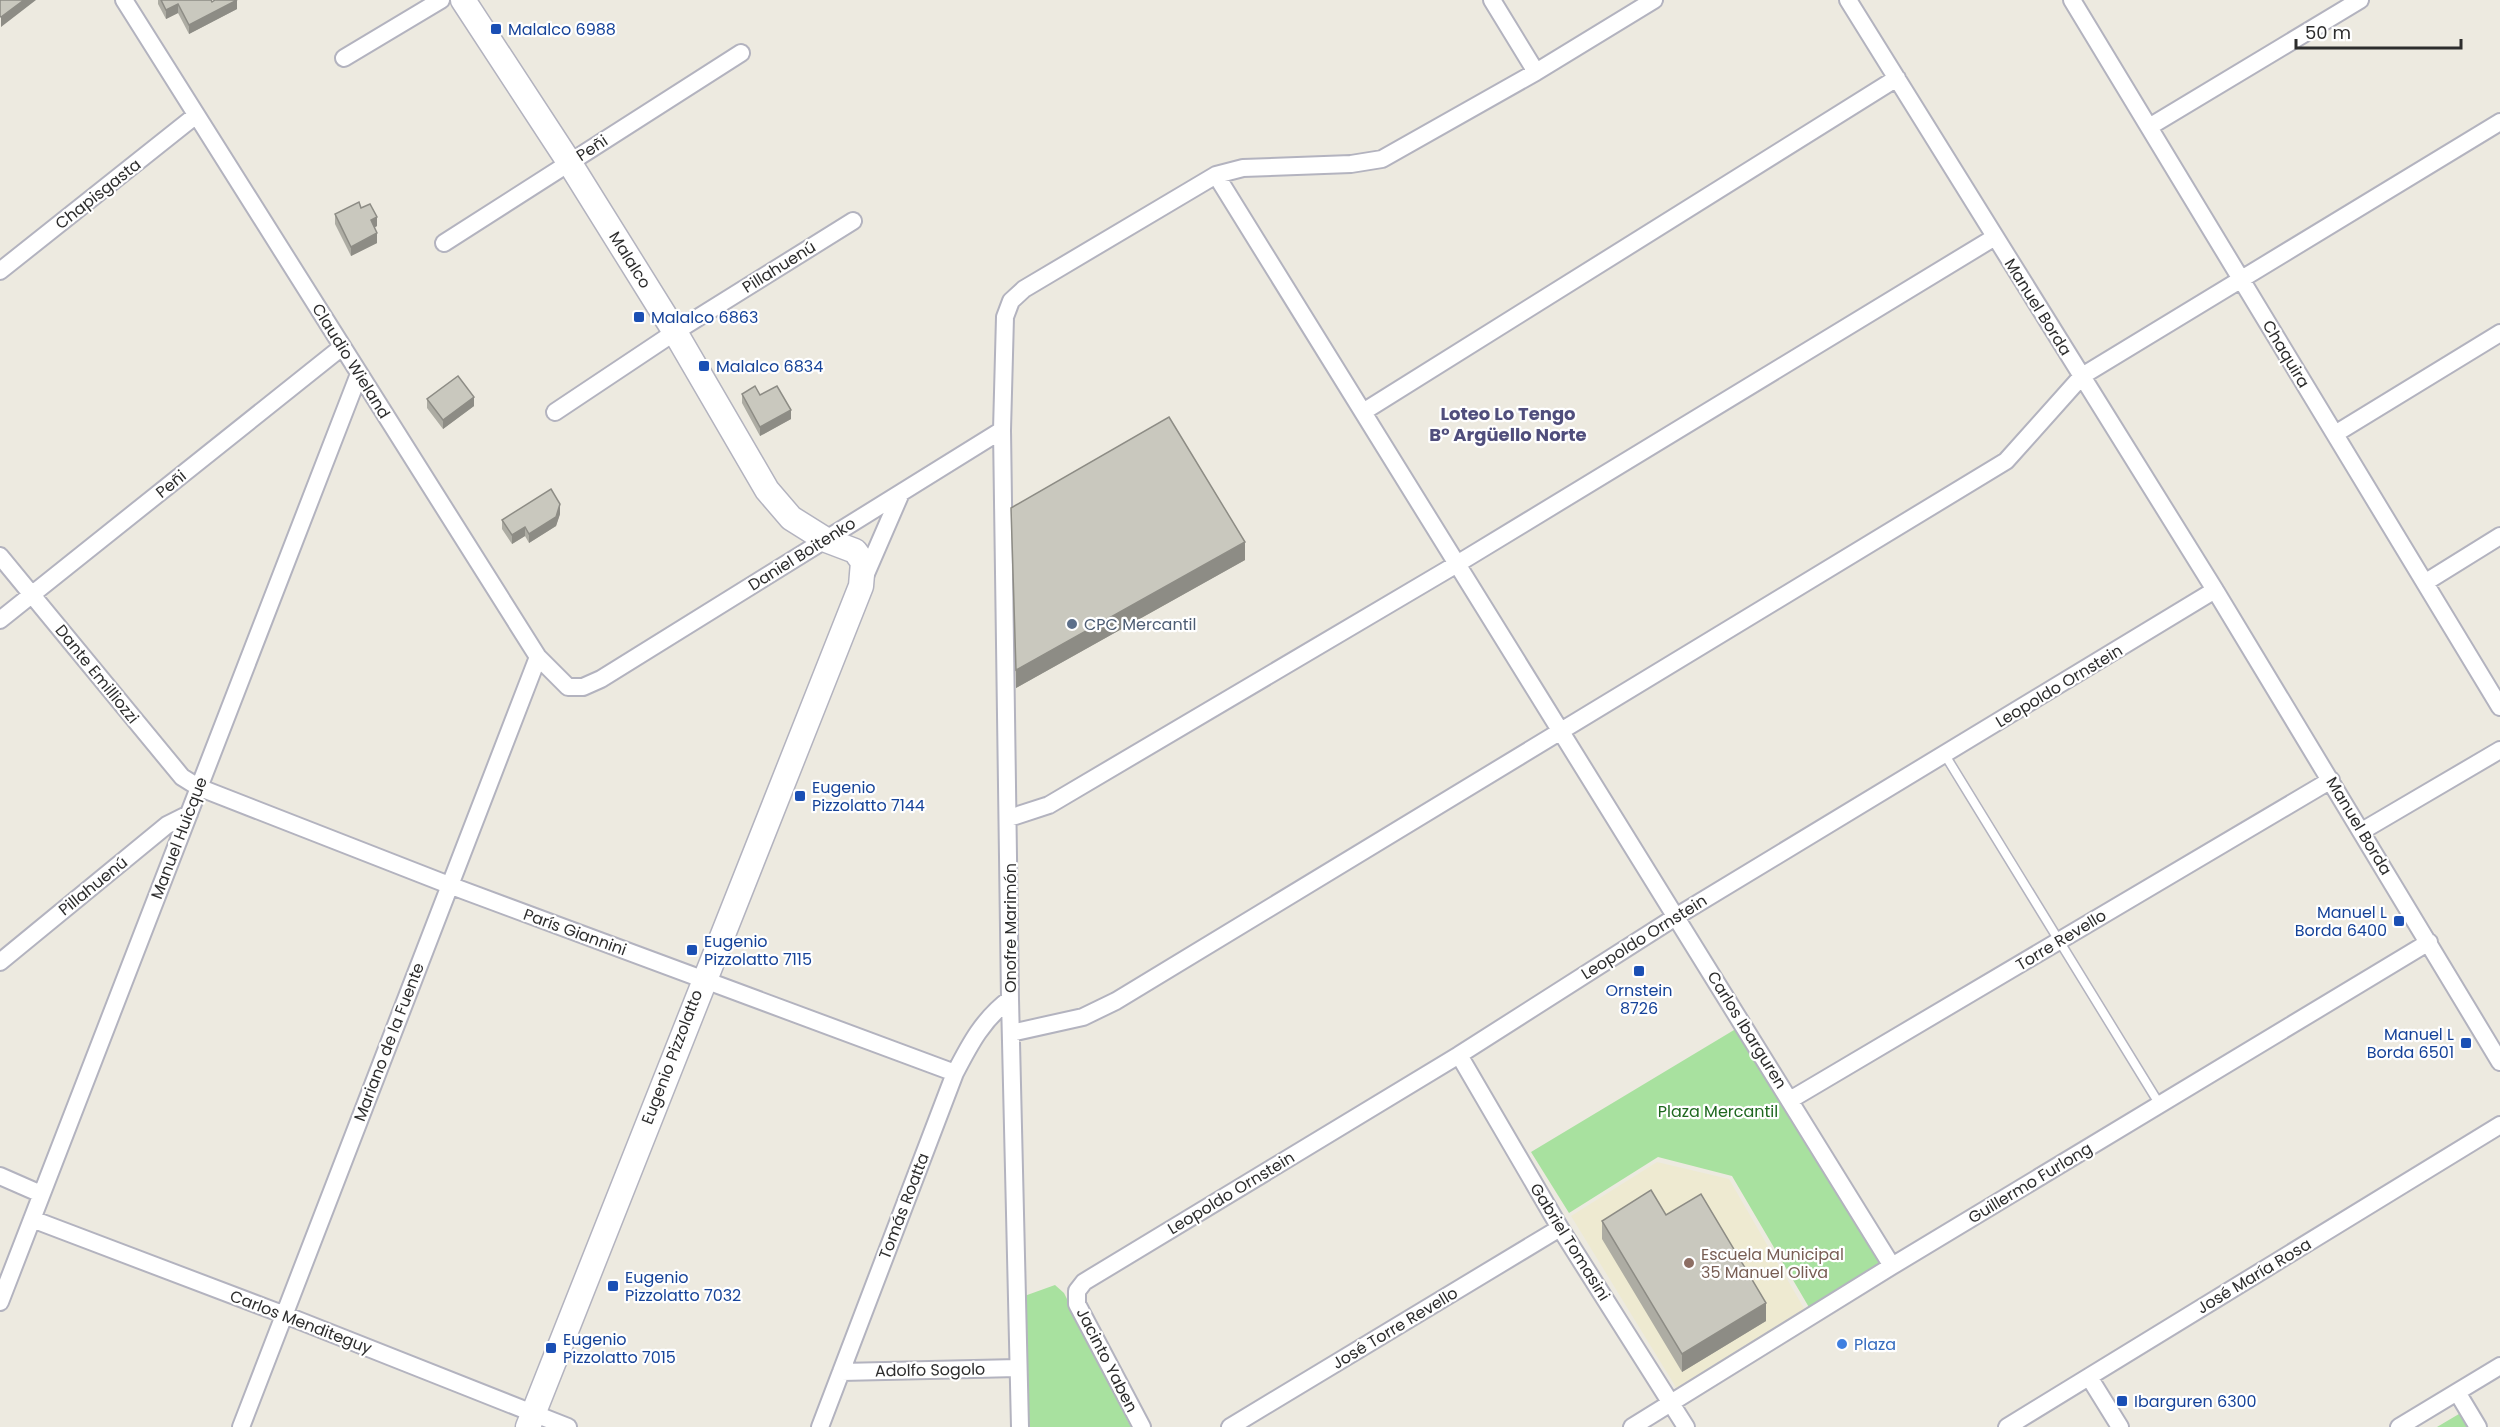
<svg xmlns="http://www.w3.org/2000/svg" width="2500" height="1427" font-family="Poppins,sans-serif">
<rect width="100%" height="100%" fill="#edeae0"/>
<path fill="#eeead1" d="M1657 1162 1729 1179 1805 1310 1677 1389 1571 1216Z"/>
<path fill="#a8e19f" d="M1739 1027 1884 1264 1810 1309 1732 1176 1658 1157 1569 1213 1531 1152Z
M1055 1285 1064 1293 1131 1427H1020L1016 1299Z
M2464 1411 2474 1427H2437Z"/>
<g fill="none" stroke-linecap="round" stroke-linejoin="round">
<g stroke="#b3b3bf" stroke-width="11">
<path id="service" d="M1945 755 2160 1105"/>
</g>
<g stroke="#b3b3bf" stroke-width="20">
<path id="minor" d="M124 0 538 657 568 687H583L601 679 1002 430
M1492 0 1536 72
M1848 0 2215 590 2500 1062
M2072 0 2500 707
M344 58 441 0
M2149 127 2360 0
M1216 175 1892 1266
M444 243 741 53
M0 271 195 116
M555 412 675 332 853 221
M1363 412 1897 78
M2335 434 2500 333
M0 556 182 777 198 787 449 885 955 1073
M865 576 901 493
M2426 582 2500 536
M0 620 342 347
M1009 818 1049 805 1457 564 1995 237
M2362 831 2500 750
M0 962 167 825 189 814
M1011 1033 1083 1017 1116 1001 2006 461 2082 376 2500 122
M1459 1055 1560 1228 1686 1427
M1790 1100 2331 780
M0 1176 41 1194
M32 1219 285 1315 568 1427
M0 1302 359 374
M841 1372 1018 1368
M2089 1377 2120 1427
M2457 1392 2478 1427
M241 1427 538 657
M820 1427 955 1073C970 1044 983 1019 1010 999
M1020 1427 1010 999 1002 430 1005 317 1011 301 1024 289 1216 175 1243 168 1351 164 1382 159 1536 72 1654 0
M1142 1427 1077 1304V1291L1084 1282 1459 1055 1677 916 2215 590
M1230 1427 1560 1228
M1632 1427 1892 1266 2429 942
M2007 1427 2500 1125
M2399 1427 2500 1366"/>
</g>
<g stroke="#b3b3bf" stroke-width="27">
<path id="secondary" d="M463 0 569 162 675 332 767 490 791 518 826 540 855 551 863 562 861 586 528 1427"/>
</g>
<use href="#service" stroke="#fff" stroke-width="8"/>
<use href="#minor" stroke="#fff" stroke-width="16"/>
<use href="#secondary" stroke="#fff" stroke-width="24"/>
</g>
<path fill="#adaca3" d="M158 0H211L212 2 237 9 189 34 178 13 166 19 158 4Z
M361 208 377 226 374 228 377 243 351 256 335 224V214Z
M742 394 760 395 791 419 760 436 742 403Z
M427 399 474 406 443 429 427 408Z
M1011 508 1245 560 1016 688Z
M560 514 556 526 529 543 525 536 512 544 502 529V520Z
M1666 1215 1766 1321 1682 1372 1602 1239V1221Z"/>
<path fill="#8d8c85" d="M24 0H36L1 27V17Z
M237 0V9L189 34V25Z
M178 4V13L166 19V10Z
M377 217V226L371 229V220Z
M377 233V243L351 256V247Z
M474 397V406L443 429V420Z
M791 410V419L760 436V427Z
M560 504V514L556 526 529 543V534Z
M525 527V536L512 544V535Z
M1245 542V560L1016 688V670Z
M1766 1303V1321L1682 1372V1354Z"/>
<path fill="#c9c8be" stroke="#8d8c85" stroke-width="1.5" d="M0 0H24L1 17 0 16Z
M161 0H211L212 2 215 0H237L189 25 178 4 166 10Z
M359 202 361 208 370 204 377 217 371 220 377 233 351 247 335 214Z
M458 376 474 397 443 420 427 399Z
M755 386 760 395 777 386 791 410 760 427 742 394Z
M1169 417 1245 542 1016 670 1011 508Z
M551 489 560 504 556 517 529 534 525 527 512 535 502 520Z
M1651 1190 1666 1215 1701 1194 1766 1303 1682 1354 1602 1221Z"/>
<g fill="#1a4fb4" stroke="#fff" stroke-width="2">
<rect x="490" y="23" width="12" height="12" rx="3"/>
<rect x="633" y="311" width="12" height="12" rx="3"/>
<rect x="698" y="360" width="12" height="12" rx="3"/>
<rect x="794" y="790" width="12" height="12" rx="3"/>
<rect x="2393" y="915" width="12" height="12" rx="3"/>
<rect x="686" y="944" width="12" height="12" rx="3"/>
<rect x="1633" y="965" width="12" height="12" rx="3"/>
<rect x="2460" y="1037" width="12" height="12" rx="3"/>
<rect x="607" y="1280" width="12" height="12" rx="3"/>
<rect x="545" y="1342" width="12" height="12" rx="3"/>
<rect x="2116" y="1395" width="12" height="12" rx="3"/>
</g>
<circle fill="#5c6f8a" stroke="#fff" stroke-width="2" cx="1072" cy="624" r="6"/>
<circle fill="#8d6e63" stroke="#fff" stroke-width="2" cx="1689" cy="1263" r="6"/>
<circle fill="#3f7fe0" stroke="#fff" stroke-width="2" cx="1842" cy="1344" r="6"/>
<g text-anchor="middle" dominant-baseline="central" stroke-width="4.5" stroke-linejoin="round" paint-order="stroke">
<g font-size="16" fill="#164399" stroke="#fff" text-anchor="start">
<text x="508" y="29">Malalco 6988</text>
<text x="651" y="317">Malalco 6863</text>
<text x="716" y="366">Malalco 6834</text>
<text x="812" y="787">Eugenio<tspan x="812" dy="18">Pizzolatto 7144</tspan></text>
<text x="2387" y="912" text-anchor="end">Manuel L<tspan x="2387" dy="18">Borda 6400</tspan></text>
<text x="704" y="941">Eugenio<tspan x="704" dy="18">Pizzolatto 7115</tspan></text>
<text x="1639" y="990" text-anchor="middle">Ornstein<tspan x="1639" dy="18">8726</tspan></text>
<text x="2454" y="1034" text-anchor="end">Manuel L<tspan x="2454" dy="18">Borda 6501</tspan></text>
<text x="625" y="1277">Eugenio<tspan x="625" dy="18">Pizzolatto 7032</tspan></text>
<text x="563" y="1339">Eugenio<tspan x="563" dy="18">Pizzolatto 7015</tspan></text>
<text x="2134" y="1401">Ibarguren 6300</text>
</g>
<g font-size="16" fill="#2d2d2d" stroke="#fff">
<text transform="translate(592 148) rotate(-33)">Peñi</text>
<text transform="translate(98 194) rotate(-38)">Chapisgasta</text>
<text transform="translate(630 260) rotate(58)">Malalco</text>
<text transform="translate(779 267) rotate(-32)">Pillahuenú</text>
<text transform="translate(2038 307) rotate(58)">Manuel Borda</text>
<text transform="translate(2286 354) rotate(59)">Chaquira</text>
<text transform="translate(351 361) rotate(58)">Claudio Wieland</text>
<text transform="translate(171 484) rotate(-39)">Peñi</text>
<text transform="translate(802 554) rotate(-32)">Daniel Boitenko</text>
<text transform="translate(97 674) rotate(51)">Dante Emilliozzi</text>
<text transform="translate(2059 686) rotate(-31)">Leopoldo Ornstein</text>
<text transform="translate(2359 826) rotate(59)">Manuel Borda</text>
<text transform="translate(179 838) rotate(-69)">Manuel Huicque</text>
<text transform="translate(93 886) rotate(-39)">Pillahuenú</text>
<text transform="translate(1010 928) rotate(-90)">Onofre Marimón</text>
<text transform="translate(575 932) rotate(20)">París Giannini</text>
<text transform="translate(1644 937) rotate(-32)">Leopoldo Ornstein</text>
<text transform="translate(2061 940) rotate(-31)">Torre Revello</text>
<text transform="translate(1747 1030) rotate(58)">Carlos Ibarguren</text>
<text transform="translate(389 1042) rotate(-69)">Mariano de la Fuente</text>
<text transform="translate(672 1057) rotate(-69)">Eugenio Pizzolatto</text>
<text transform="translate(2030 1183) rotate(-31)">Guillermo Furlong</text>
<text transform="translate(1231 1193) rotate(-31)">Leopoldo Ornstein</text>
<text transform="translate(904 1206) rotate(-69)">Tomás Roatta</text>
<text transform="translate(1570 1242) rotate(58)">Gabriel Tomasini</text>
<text transform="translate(2254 1276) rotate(-31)">José María Rosa</text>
<text transform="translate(301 1322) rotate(21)">Carlos Menditeguy</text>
<text transform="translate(1395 1328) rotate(-31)">José Torre Revello</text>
<text transform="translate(1107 1360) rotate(63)">Jacinto Yaben</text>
<text transform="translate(930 1370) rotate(-1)">Adolfo Sogolo</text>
</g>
<g font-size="16" fill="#4e5e75" stroke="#fff" text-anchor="start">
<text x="1084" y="624">CPC Mercantil</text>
</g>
<g font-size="16" fill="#1f681f" stroke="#fff">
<text x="1718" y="1111">Plaza Mercantil</text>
</g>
<g font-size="16" fill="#785e54" stroke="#fff" text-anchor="start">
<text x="1701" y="1254">Escuela Municipal<tspan x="1701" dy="18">35 Manuel Oliva</tspan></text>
</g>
<g font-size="16" fill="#366cbe" stroke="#fff" text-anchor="start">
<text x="1854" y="1344">Plaza</text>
</g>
<g font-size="18" font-weight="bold" fill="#504e7c" stroke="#fff">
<text x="1508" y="413">Loteo Lo Tengo<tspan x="1508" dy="21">B° Argüello Norte</tspan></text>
</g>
</g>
<path d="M2296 39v9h165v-9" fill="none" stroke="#2d2d2d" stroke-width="3"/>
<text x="2305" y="39" font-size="18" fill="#2d2d2d" stroke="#ffffff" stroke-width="4.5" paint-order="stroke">50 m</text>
</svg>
